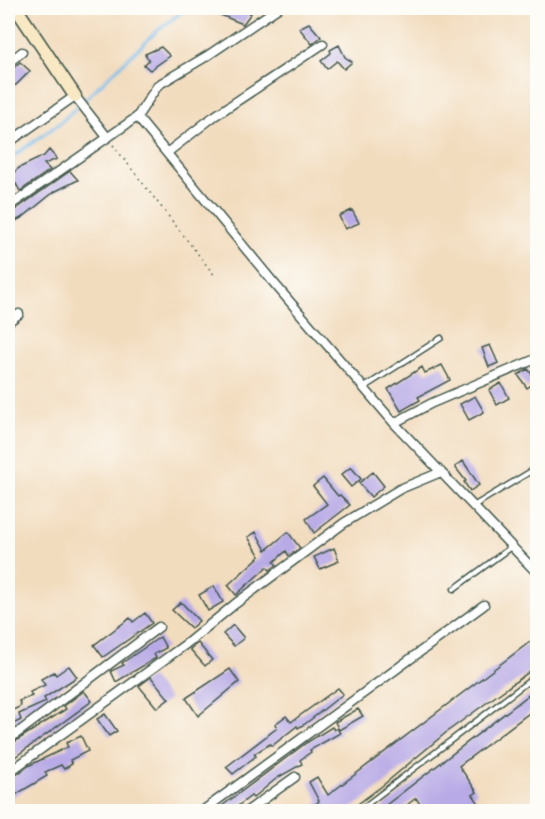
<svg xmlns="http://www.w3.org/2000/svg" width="545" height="819" font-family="Itim,sans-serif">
<rect width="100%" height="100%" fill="#fdfcf7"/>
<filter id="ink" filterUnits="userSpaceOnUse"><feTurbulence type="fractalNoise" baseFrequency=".0167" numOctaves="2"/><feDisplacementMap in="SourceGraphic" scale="12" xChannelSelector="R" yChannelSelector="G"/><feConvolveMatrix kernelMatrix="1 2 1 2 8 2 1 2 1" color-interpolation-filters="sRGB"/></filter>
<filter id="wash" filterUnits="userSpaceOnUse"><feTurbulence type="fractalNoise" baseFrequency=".008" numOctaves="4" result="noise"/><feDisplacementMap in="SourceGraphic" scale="24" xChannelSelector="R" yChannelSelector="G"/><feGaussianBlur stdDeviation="1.35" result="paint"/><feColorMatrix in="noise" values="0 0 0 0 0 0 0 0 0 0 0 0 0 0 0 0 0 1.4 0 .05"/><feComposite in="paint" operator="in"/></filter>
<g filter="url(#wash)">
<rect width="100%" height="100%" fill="#f2dcbe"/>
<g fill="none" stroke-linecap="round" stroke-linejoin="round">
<path stroke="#76bdee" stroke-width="3" d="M8 160 60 123 158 30 187 8"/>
</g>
<g id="blocks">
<path fill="#b8aae6" d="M203 8H251L249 13H251L243 24Z
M309 23 321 37 312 44 299 28Z
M339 45 345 57 352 62 344 69 337 61 327 69 321 61 331 53 330 50Z
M161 47 170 56 150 70 144 65 149 60 145 54Z
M20 62 30 71 16 85 8 87V73Z
M49 150 57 159 44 164 50 170 20 191 16 184 8 191V178L19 168 44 156Z
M70 171 78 180 54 192 23 217 8 225V215Z
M352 210 359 223 345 229 339 216Z
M490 345 498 363 489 367 482 348Z
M442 365 450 380 418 397 420 400 401 411 388 389 422 367 425 373Z
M528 369 537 381 527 388 518 375Z
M501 383 509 398 497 405 489 390Z
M475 396 484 412 469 420 460 404Z
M463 461 479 485 470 491 464 482 466 481 455 467Z
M351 467 361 479 351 487 341 475Z
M373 472 384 486 371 497 359 483Z
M323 478 338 496 340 495 350 505 314 533 306 519 327 504 313 486Z
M256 532 266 550 288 532 300 548 289 556 286 551 274 562 277 565 270 570 267 567 236 595 228 585 260 556 248 537Z
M334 548 339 561 320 569 314 557Z
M214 586 223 602 208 611 199 595Z
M181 602 199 621 191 628 172 610Z
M145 613 152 623 103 657 94 645 130 618 133 622Z
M233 625 244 638 234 646 223 634Z
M160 637 166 648 154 654 156 658 116 682 111 671 124 665 122 663Z
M531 641 537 649V666L448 731 382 786 347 812H307L319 801 309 782 317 777 328 795Z
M198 643 212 660 205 666 190 649Z
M69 666 77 677 44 698 46 702 19 714 21 720 11 725 8 713 21 706 19 701 32 696 30 692 45 685 41 679 54 672 56 675Z
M230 669 239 682 198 716 186 698Z
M151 677 169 699 157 708 139 686Z
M338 688 343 694 305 724 298 728 297 726 272 746 270 744 254 754 256 756 233 774 226 767 277 728 275 724 286 716 291 722Z
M84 691 92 701 8 762V746L66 709 64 706Z
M530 694 537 707 459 766 477 792 473 795 485 812H425L416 798 398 812H377Z
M358 709 363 716 339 730 335 722Z
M105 714 117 731 109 736 97 719Z
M332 727 334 730 337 728 340 733 310 750 311 752 300 760 302 764 277 778 253 798 251 796 230 812H214L306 743Z
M81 736 88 751 70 760 72 764 64 769 61 765 45 772 47 776 10 798 8 781 30 765 68 747 66 743Z"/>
</g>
</g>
<g filter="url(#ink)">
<use href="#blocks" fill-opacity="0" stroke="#3f5549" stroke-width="1.5"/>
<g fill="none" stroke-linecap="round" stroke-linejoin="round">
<g stroke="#3f5549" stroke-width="7">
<path id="lane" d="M363 388 441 338
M475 505 538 467
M454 589 511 547
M357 812 538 674"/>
</g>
<g stroke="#3f5549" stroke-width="11">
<path id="street" d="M8 63 22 52
M137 117 158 85 207 56 278 8
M8 143 75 96 107 137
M168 152 213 117 323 44
M8 207 137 117 273 282 394 423
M8 322 19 314
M538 358 432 403 394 423 538 574
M8 740 159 627
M8 773 186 644 235 604 344 523 400 489 441 472
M201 812 484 605
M246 812 295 777"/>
</g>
<g stroke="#3f5549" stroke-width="15">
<path id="secondary" d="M16 8 75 96"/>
</g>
<path stroke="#3f5549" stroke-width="1.5" stroke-dasharray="1.5 4.5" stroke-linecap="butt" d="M113 145 215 276"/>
<use href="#lane" stroke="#fff" stroke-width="4"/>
<use href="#street" stroke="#fff" stroke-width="8"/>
<use href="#secondary" stroke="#f8e8c3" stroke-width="12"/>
</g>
</g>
<rect width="545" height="819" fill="none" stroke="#fdfcf7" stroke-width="30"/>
</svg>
